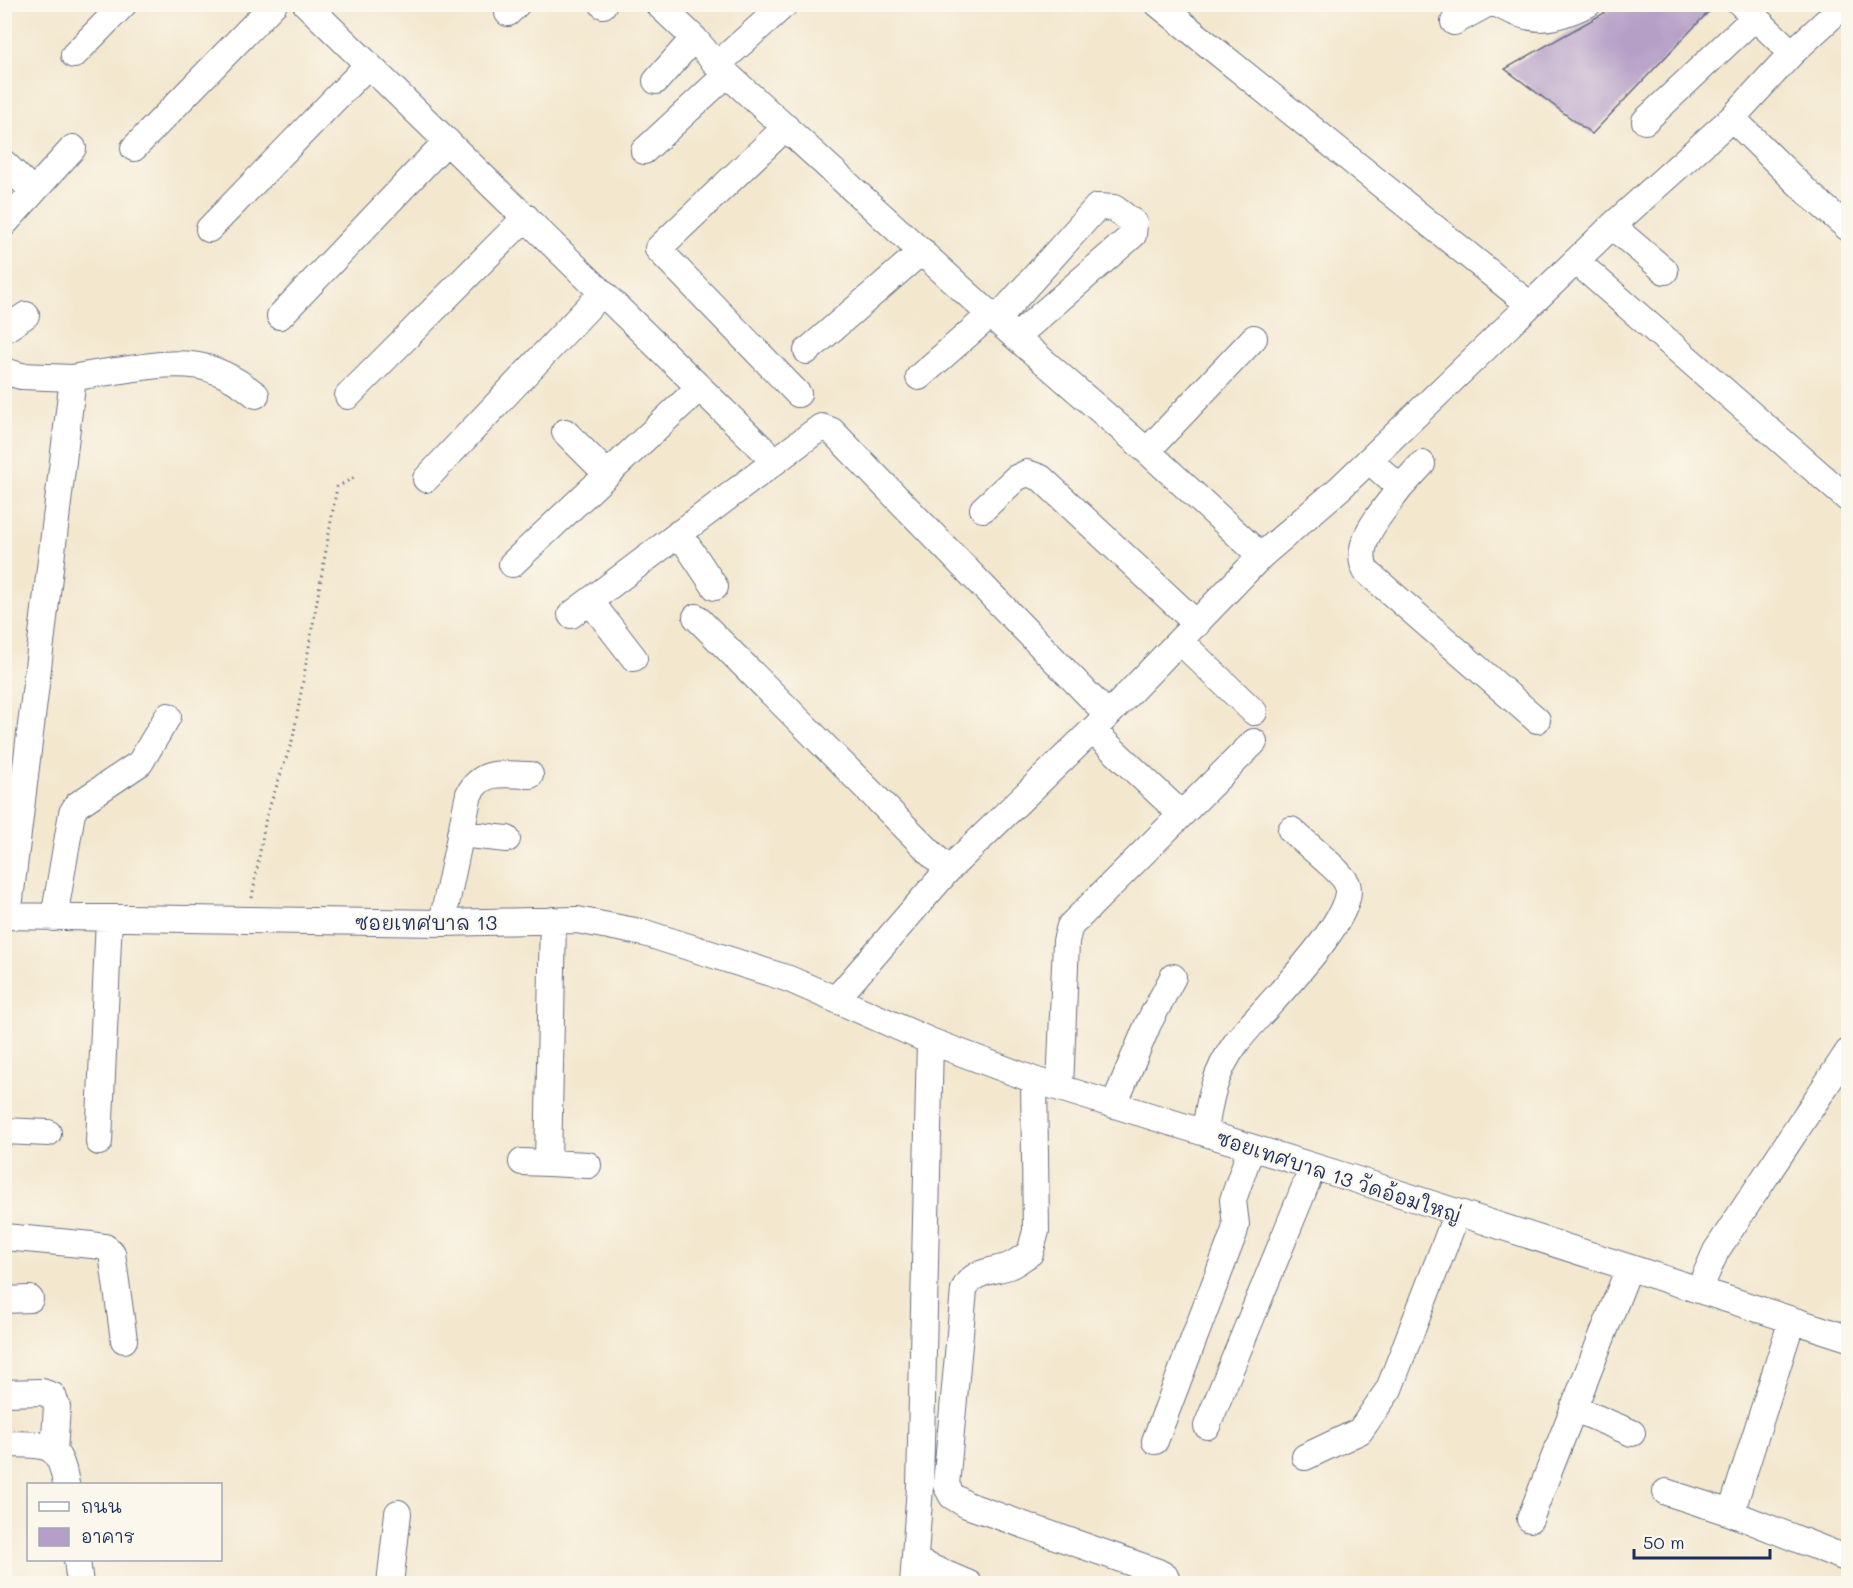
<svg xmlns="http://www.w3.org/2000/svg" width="1853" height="1588" font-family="Mali,'Playpen Sans Thai',sans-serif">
<rect width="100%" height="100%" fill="#fbf7ec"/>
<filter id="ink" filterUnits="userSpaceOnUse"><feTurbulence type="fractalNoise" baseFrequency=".0167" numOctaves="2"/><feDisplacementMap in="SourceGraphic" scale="12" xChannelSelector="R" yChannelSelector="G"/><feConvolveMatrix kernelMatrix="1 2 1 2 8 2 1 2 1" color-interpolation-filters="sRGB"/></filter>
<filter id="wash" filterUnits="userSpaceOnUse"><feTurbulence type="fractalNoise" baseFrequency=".008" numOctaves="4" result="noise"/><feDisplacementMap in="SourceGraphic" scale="24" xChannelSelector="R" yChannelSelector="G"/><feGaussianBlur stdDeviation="1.35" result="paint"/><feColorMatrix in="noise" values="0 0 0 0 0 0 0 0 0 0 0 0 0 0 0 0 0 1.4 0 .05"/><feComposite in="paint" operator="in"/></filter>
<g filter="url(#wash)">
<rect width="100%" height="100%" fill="#f3e7ce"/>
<g id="blocks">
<path fill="#b59fc7" d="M1620 4H1716L1592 134 1505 69Z"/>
</g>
</g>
<g filter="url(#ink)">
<use href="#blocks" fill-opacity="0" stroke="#676f85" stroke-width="1.5"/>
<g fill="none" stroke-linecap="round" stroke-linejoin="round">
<g stroke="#676f85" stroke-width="28">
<path id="minor" d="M306 4 775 461
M658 4 694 38 717 65 996 320 1147 451 1261 556
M1158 4 1530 305
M1497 4C1534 24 1550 21 1588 4
M1741 4 1792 53
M603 5V4
M508 13 517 4
M1454 22 1487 4
M74 55 124 4
M717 65 785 4
M656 81 694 38
M1732 118 1808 193 1848 228
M1645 121 1754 18
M786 127 658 249 798 394
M134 148 274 4
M644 151 727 74
M4 163 33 191
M4 224 73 148
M1612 226 1665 271
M209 229 367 66
M1576 261 1848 499
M280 316 447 141
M996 320 1097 207 1114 208 1134 223 1133 235 1016 337
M4 330 26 315
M807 351 922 251
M4 371 21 376 73 378 8 916
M919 377 990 315
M73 378C91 374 110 372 129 369 183 361 211 359 256 395
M348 396 526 217
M565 432 607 474
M1147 451 1254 338
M1369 460 1400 488 1422 464
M426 479 602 293
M1400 488C1385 509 1351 543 1366 571L1537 720
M983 509 1016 478 1027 473 1041 478 1197 624
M679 533 715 587
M512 564 700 387
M590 601 634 658
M571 615 821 427 832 431 1108 715
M696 617 948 870
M1180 641 1254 712
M1093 731 1181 814
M460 834 507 839
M4 916 442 923 577 920 645 933 789 979 930 1041 1034 1080 1354 1179 1848 1338
M54 918 72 813 77 805 140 763 168 716
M442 923 469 794C483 768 504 775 530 775
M836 999 948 870 1108 715 1261 556 1340 488 1612 226 1732 118 1792 53 1845 4
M1034 1080 1036 1231 1030 1253C1023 1257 1017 1263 1009 1266 992 1272 971 1271 964 1290L946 1485 952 1496 967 1505 1158 1572 1165 1576 1168 1584
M1060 1088 1066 941 1070 926 1254 742
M1114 1105 1148 1024 1173 977
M4 1131 48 1133
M1205 1133C1209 1099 1215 1072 1236 1043 1257 1014 1359 919 1347 884 1344 874 1301 839 1291 830
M99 1142 109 918
M522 1162 548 1163 553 920
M548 1163 588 1165
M4 1237 92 1245 105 1247 112 1253 124 1340
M1699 1290 1716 1251 1848 1052
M4 1300 30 1299
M4 1393 42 1392 53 1396 57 1407 54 1451
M1573 1408 1632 1433
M1207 1426 1313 1167
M1155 1441 1234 1233 1236 1225 1233 1200 1251 1148
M4 1444C44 1445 59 1439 66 1484
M1305 1457 1360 1431 1389 1389 1457 1213
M1666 1492 1731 1513 1792 1320
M1731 1513 1848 1559
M1530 1519 1629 1268
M77 1560 80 1584
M915 1561 969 1584
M390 1584 398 1513
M913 1584 920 1487 930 1041"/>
</g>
<path stroke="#676f85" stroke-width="3" stroke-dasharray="1.5 4.5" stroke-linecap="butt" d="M252 898 266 817 293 738 337 487 355 477"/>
<use href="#minor" stroke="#fff" stroke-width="26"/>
</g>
</g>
<g text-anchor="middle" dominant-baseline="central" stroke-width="4.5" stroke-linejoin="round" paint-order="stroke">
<g font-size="20" fill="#1b2f5e" stroke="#fbf7ec">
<text x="426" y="922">ซอยเทศบาล 13</text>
<text transform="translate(1339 1176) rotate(18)">ซอยเทศบาล 13 วัดอ้อมใหญ่</text>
</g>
</g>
<rect width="1853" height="1588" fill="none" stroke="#fbf7ec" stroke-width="24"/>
<rect x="27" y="1483" width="195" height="78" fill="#fbf7ec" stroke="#a1a7b3" stroke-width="1.5"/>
<rect x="39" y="1502" width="30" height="9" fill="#ffffff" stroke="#a1a7b3" stroke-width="1.5"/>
<text x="81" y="1513" font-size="18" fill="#1b2f5e">ถนน</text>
<rect x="39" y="1528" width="30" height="18" fill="#b59fc7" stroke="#a1a7b3" stroke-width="1.5"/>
<text x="81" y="1543" font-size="18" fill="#1b2f5e">อาคาร</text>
<path d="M1634 1549v9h136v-9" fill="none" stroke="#1b2f5e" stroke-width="3"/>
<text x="1643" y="1549" font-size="18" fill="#1b2f5e" stroke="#fbf7ec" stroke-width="4.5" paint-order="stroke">50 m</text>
</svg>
